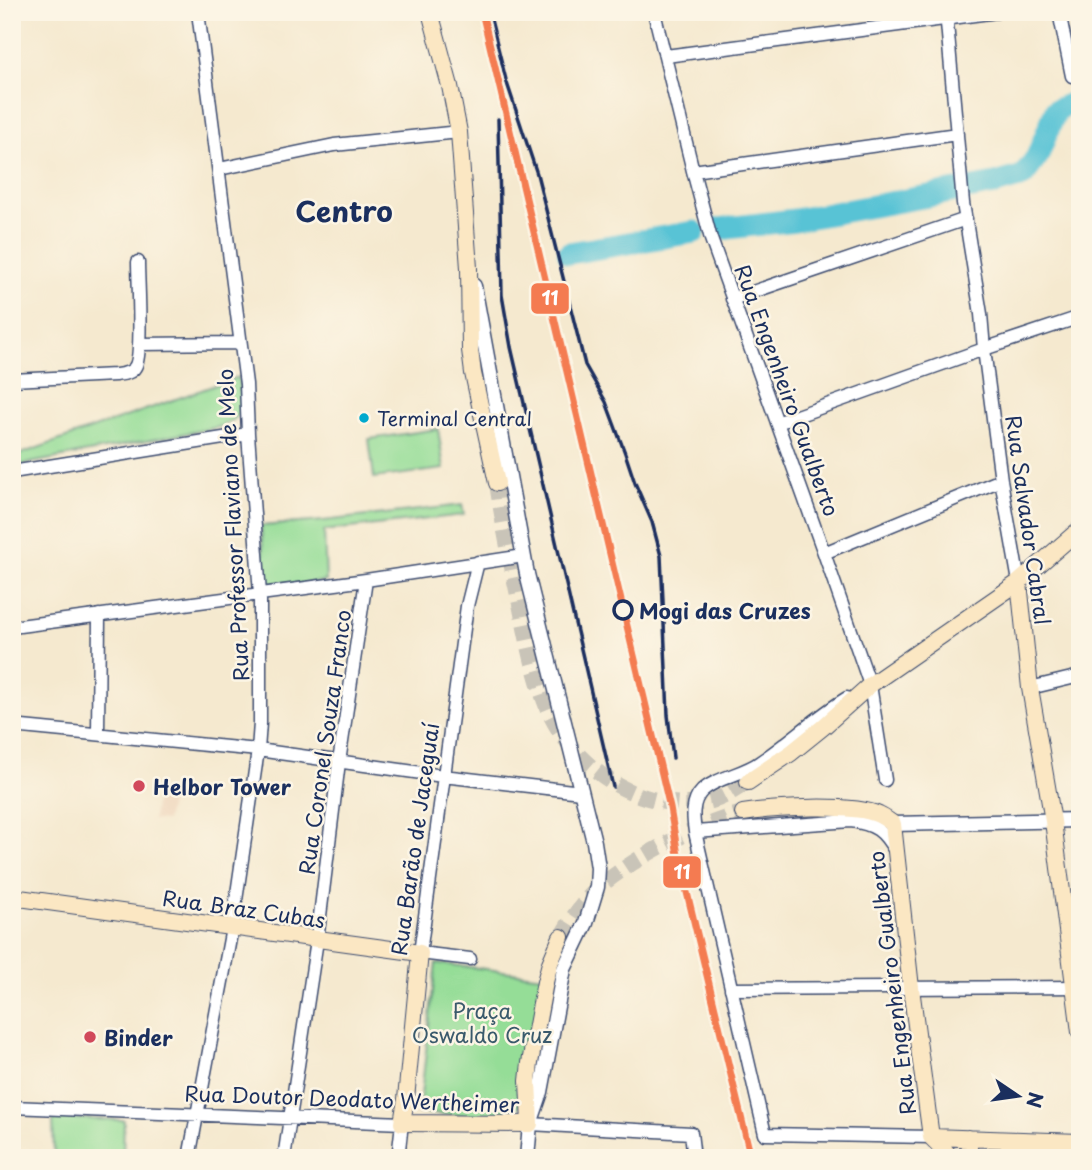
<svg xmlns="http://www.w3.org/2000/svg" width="1092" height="1170" font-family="'Playpen Sans',sans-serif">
<rect width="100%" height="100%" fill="#fcf5e5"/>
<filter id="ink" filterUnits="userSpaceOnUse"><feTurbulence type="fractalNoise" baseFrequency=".0143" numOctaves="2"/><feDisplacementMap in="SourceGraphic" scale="14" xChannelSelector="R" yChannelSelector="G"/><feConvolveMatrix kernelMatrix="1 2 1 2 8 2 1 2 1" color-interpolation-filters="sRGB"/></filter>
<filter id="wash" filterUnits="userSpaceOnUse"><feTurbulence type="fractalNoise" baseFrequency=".00686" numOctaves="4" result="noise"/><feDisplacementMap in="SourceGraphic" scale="28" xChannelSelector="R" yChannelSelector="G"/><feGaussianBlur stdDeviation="1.57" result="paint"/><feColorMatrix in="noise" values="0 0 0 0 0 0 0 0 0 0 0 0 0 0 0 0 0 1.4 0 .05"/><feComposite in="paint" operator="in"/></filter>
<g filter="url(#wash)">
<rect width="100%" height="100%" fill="#f5e9cf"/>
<path fill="#efd6bc" d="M156 797 171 799 166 821 153 820Z"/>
<path fill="#95dd97" stroke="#58867a" stroke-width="2" d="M238 377C242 404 249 416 219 427L15 466 12 457Z
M438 429 444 469 374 478 369 439Z
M462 505 464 515 324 531 326 581 266 588 261 526 323 521Z
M436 963 544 976 523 1098 513 1118 419 1113Z
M53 1118 124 1120 123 1158H54Z"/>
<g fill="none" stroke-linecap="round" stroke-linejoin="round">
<path stroke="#59c3d5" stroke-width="23" d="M719 229 795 220 995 184 1023 176 1037 157 1056 110 1080 100
M569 253 694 232"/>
</g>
</g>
<g filter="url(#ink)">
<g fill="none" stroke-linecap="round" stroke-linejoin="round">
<path stroke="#c9c4b8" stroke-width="16" stroke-dasharray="16 8" stroke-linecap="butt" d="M497 483C503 524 511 564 520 604 527 638 534 674 547 707 562 745 599 780 636 794 659 803 692 808 715 800 727 796 737 788 748 782
M561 937C569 923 578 909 589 897 621 863 698 824 743 813"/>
<g stroke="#3c4b6f" stroke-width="15">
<path id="minor" d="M654 12 693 171 711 239 824 553 870 685 885 780
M946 12 963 203 981 314 984 349 1001 480 1019 582
M1059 12 1072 76
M666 56 997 12
M219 169 334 145 459 132
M693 171 957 134
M732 299 966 219
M139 344 240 343
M12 380 115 375C122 374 131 374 135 367 143 356 138 281 138 262
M777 423 984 349 1080 317
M12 472 248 434
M824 553 1001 480
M12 627 366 580 524 556
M1030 688 1080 676
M847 698C816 717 790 742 760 762 744 774 715 778 702 791 691 802 693 818 695 832L765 1134 931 1137
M12 726 258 750 443 776 581 792
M98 734 99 615
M695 832 851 821C875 824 884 831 895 851
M470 959 420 953 467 606 478 562
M731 989 1080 987
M12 1107 402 1123 398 1158
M530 1124 691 1133 694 1158
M189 1158 232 928 258 750 260 723V594L248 434 246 384 198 12
M284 1158 317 940 339 762 366 580"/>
</g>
<g stroke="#3c4b6f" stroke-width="17">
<path id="tertiary" d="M474 286 527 574 594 842 598 868 597 887 586 923 564 969 541 1092 530 1124 527 1158
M893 824 1080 820"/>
</g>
<g stroke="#3c4b6f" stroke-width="18">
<path id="secondary" d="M430 12 450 86 459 132 469 268 470 350 473 373 497 483
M1019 582 1030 688 1053 821 1080 1032
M748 782 791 753 822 728 870 685 1019 582 1080 529
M743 813C773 808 853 803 879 815 884 817 889 821 893 824L911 988 931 1137
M12 897 420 953 406 1099 402 1123 530 1124 528 1081 530 1063 545 982 550 963 561 937
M931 1137 1080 1142
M931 1137 952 1158
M968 1138 970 1158"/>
</g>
<use href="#minor" stroke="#fff" stroke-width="12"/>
<use href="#tertiary" stroke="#fff" stroke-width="14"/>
<use href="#secondary" stroke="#fbe7c3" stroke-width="16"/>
<path stroke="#1b2f5e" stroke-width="3.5" d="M489 12 506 80 537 174 585 365 606 402 625 453 635 483 652 522 661 556 668 715 673 758
M498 119 502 295 511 347 613 787"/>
<g stroke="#fcf5e5" stroke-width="12">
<path id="rail-1" d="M482 12 670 808 678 855 751 1158"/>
</g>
<use href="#rail-1" stroke="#f47b51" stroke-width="7"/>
</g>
</g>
<circle fill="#00a9ce" stroke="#fcf5e5" stroke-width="2.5" cx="364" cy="418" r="6"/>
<circle fill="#fcf5e5" stroke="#1b2f5e" stroke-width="3.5" cx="623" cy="610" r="9"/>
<g fill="#d1495b" stroke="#fcf5e5" stroke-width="2.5">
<circle cx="139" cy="786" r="7"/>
<circle cx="90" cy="1037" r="7"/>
</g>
<g text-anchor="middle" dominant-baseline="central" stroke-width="5" stroke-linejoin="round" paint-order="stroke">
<g font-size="19" fill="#1b2f5e" stroke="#fcf5e5" text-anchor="start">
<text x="377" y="418">Terminal Central</text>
</g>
<g font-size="21" fill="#1b2f5e" stroke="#fcf5e5">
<text transform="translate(788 390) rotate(70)">Rua Engenheiro Gualberto</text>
<text transform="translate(1029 520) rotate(82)">Rua Salvador Cabral</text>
<text transform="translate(232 525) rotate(-93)">Rua Professor Flaviano de Melo</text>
<text transform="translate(324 742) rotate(-82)">Rua Coronel Souza Franco</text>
<text transform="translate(414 839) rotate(-82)">Rua Barão de Jaceguaí</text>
<text transform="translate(244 908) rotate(8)">Rua Braz Cubas</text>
<text transform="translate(891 983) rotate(-97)">Rua Engenheiro Gualberto</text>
<text transform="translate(352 1098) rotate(2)">Rua Doutor Deodato Wertheimer</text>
</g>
<g font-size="21" font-weight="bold" fill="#1b2f5e" stroke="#fcf5e5" text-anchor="start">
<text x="639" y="610">Mogi das Cruzes</text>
</g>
<g font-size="21" font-weight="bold" fill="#1b2f5e" stroke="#fcf5e5" text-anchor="start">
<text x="153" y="786">Helbor Tower</text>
<text x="104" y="1037">Binder</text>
</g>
<g font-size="21" fill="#3a5a6c" stroke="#fcf5e5">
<text x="482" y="1010">Praça<tspan x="482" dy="24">Oswaldo Cruz</tspan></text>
</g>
<g font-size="28" font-weight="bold" fill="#1b2f5e" stroke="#fcf5e5">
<text x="344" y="210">Centro</text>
</g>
</g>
<g stroke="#fcf5e5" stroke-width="2.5">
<rect x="530" y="282" width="40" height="33" rx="7" fill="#f47b51"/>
<rect x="662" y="855" width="40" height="34" rx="7" fill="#f47b51"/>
</g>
<g font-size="19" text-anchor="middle" font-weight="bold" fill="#fff">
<text x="550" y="305">11</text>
<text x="682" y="879">11</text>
</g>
<rect width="1092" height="1170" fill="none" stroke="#fcf5e5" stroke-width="42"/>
<g transform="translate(1018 1096) rotate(103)" stroke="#fcf5e5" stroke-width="5" paint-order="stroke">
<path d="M0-5L12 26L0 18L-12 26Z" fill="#1b2f5e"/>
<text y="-10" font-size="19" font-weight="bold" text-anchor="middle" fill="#1b2f5e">N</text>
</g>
</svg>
